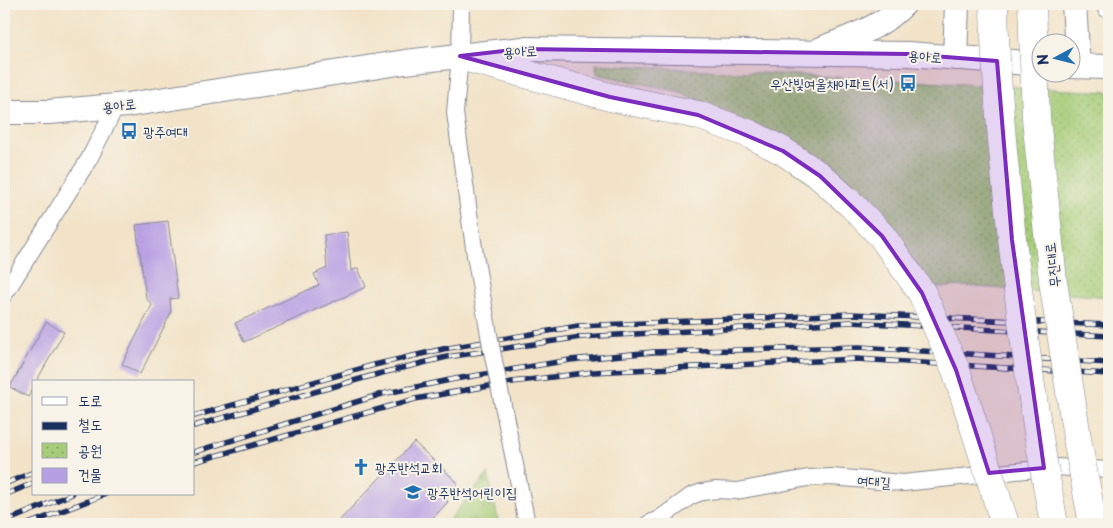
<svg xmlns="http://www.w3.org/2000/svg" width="1113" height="528" font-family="'Playpen Sans','Poor Story',sans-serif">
<defs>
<pattern id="grass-tufts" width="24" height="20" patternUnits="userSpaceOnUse" patternTransform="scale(1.25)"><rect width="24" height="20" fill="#a6cc77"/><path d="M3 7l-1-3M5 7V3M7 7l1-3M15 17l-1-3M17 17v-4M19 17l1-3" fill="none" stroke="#86a665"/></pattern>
<pattern id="park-dots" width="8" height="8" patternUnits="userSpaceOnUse" patternTransform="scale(1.25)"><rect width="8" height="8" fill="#a6cc77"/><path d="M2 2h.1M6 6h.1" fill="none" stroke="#86a665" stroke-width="1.8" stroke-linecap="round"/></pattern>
</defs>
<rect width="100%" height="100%" fill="#f7f3e8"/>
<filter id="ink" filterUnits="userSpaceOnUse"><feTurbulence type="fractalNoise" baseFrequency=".02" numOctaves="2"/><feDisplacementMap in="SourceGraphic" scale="10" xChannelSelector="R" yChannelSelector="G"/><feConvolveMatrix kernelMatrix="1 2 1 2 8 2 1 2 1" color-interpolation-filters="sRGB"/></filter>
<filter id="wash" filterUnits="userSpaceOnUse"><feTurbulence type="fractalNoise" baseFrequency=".0096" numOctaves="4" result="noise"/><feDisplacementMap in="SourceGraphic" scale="20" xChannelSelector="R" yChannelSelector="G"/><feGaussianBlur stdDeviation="1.12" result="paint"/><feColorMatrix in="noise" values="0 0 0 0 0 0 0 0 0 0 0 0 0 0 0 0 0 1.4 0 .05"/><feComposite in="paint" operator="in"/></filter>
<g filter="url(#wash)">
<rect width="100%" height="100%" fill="#f2e3c8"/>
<path fill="url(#grass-tufts)" stroke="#607e6a" d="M488 474 499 524H446Z"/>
<path fill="url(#park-dots)" stroke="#607e6a" d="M596 64 1109 92V297L966 286 916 288 890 251 724 111 677 91 597 74Z"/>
<g id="blocks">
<path fill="#b79fe3" d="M168 221 178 298 170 299 171 313 140 374 122 364 152 305 146 298 136 225Z
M347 232 351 271 358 268 366 287 244 342 235 323 319 285 314 274 327 268 324 235Z
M46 322 64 332 36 382H34V386L28 397 10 387Z
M414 442 458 483 444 498 448 502 427 524H336Z"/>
</g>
</g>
<g filter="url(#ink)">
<use href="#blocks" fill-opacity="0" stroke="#868993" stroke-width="1"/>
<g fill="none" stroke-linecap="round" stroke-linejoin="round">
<g stroke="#868993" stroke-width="18">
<path id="street" d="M461 4 460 56 455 113 462 163
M4 295 89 159 116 106
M648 524 659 519 691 496 702 492 716 490 737 491 808 478 831 477 903 483 1055 467 1109 470"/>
</g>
<g stroke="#868993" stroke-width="26">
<path id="secondary" d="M1074 4 1078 66
M1108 4 1109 6
M821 49C850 37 883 27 904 4
M955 58 957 4
M1070 66 1109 67
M4 112H49L127 105 405 62 522 49 908 54 1040 64"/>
</g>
<g stroke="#868993" stroke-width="29">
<path id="highway" d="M460 56 610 97 698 115 750 134"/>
</g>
<use href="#street" stroke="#fff" stroke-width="16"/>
<use href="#secondary" stroke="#fff" stroke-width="24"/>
<use href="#highway" stroke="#fff" stroke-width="28"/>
<g stroke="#1b2f5e" stroke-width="5.5">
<path id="rail" d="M194 416 374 365 443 349 578 326 851 314 1109 325
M194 426 378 374 447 357 581 337 851 322 1109 336
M194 452 382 394 455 379 570 360 653 352 859 347 1109 363
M194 462 415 399 512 382 593 372 856 359 1109 374
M4 484 34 472
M4 495 34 483
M4 522 72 494
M28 524 106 494"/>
</g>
<use href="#rail" stroke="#f7f3e8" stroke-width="4" stroke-dasharray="11" stroke-linecap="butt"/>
<g stroke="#868993" stroke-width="18" stroke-linecap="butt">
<path id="street-bridge" d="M462 163 475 255 491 346 527 524"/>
</g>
<g stroke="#868993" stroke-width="29" stroke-linecap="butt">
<path id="highway-bridge" d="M994 4C995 70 1001 135 1008 201 1019 309 1034 417 1054 524
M1032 4 1036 118 1053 281 1078 444 1093 524
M750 134 783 151 820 176 853 206 882 236 922 293 956 370 1005 524"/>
</g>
<use href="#street-bridge" stroke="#fff" stroke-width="16"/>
<use href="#highway-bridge" stroke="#fff" stroke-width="28"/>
</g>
</g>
<path fill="#7b2cbf" fill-opacity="0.2" stroke="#7b2cbf" stroke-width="4" stroke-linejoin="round" d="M522 49 908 54 997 61 1012 240 1044 468 989 473 956 370 922 293 882 236 820 176 783 151 698 115 610 97 460 56Z"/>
<defs>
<g id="bus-bare" transform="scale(1.35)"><path d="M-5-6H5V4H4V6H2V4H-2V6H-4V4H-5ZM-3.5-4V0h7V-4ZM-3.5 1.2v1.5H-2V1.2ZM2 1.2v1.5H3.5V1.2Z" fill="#1f6fb2" stroke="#f7f3e8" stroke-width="2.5" paint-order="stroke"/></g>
<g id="church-bare" transform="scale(1.35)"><path d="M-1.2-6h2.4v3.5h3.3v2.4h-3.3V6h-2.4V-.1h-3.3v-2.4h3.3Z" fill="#1f6fb2" stroke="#f7f3e8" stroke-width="2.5" paint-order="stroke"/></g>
<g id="school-bare" transform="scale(1.35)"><path d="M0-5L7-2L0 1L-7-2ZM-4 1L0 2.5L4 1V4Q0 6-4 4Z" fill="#1f6fb2" stroke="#f7f3e8" stroke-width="2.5" paint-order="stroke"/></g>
</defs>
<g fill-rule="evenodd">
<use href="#bus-bare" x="908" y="83"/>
<use href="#bus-bare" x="129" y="131"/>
<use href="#church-bare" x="361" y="467"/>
<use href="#school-bare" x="413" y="492"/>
</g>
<g text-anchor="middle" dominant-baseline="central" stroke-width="4" stroke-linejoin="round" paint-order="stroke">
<g font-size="14" fill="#1b2f5e" stroke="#f7f3e8">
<text transform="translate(520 51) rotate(-3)">용아로</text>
<text transform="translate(925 56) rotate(4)">용아로</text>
<text transform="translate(119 105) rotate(-7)">용아로</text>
<text transform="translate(1052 265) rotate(-97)">무진대로</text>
<text transform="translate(874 481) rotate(4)">여대길</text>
</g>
<g font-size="14" fill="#1b2f5e" stroke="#f7f3e8" text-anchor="start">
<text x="894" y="83" text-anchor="end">우산빛여울채아파트(서)</text>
<text x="143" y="131">광주여대</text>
<text x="375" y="467">광주반석교회</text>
<text x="427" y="492">광주반석어린이집</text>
</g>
</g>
<rect width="1113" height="528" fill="none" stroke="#f7f3e8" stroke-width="20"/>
<rect x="32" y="380" width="162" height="115" fill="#f7f3e8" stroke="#9fa5b1"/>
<rect x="42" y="397" width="25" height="8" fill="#ffffff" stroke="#9fa5b1"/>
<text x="78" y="406" font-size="15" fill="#1b2f5e">도로</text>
<rect x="42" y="422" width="25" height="8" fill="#1b2f5e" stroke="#9fa5b1"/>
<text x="78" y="430" font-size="15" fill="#1b2f5e">철도</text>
<rect x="42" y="443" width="25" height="15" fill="url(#park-dots)" stroke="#9fa5b1"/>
<text x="78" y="456" font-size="15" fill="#1b2f5e">공원</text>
<rect x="42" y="468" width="25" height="15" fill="#b79fe3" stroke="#9fa5b1"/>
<text x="78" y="480" font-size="15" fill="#1b2f5e">건물</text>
<g transform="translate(1056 58) rotate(263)"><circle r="24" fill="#f7f3e8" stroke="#9fa5b1"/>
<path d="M0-4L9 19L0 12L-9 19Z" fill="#1f6fb2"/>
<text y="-8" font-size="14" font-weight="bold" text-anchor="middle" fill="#1b2f5e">N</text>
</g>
</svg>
